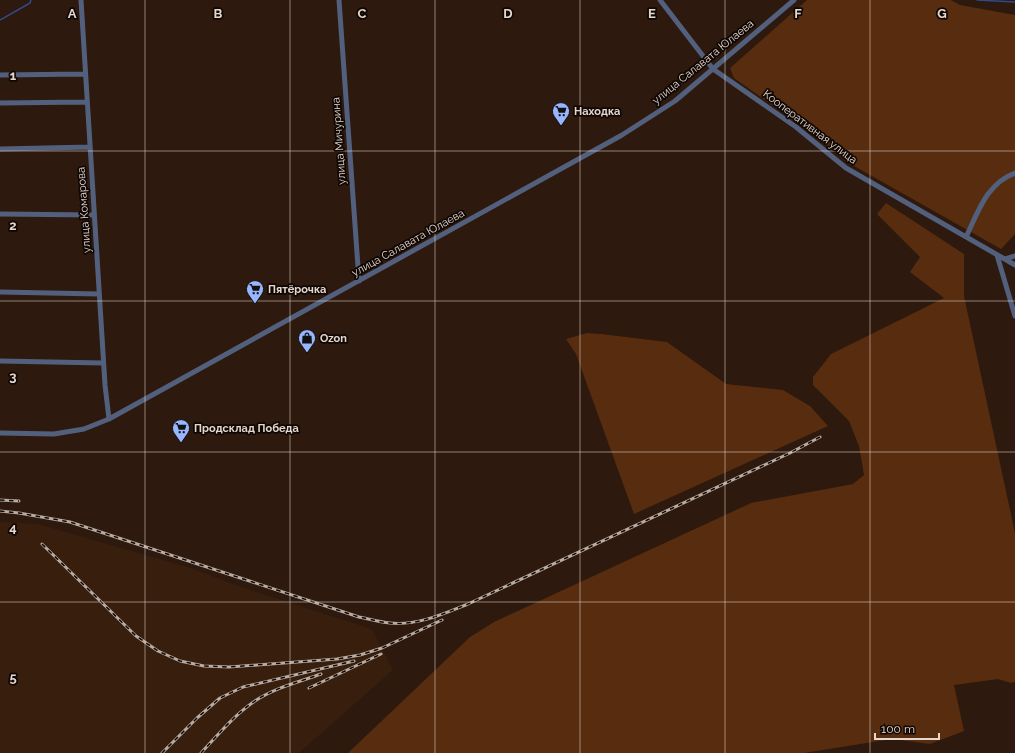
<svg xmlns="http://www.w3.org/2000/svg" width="1015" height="753" font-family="Raleway,sans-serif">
<rect width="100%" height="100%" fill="#2d190d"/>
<path fill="#381e0d" d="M0 522 38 524 194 569 238 586 372 629 393 670 299 753H0Z"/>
<path fill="#572c0f" d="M807 0H951L960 5 1015 15V234L1001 249 847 162 805 128 734 78 730 68Z
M886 203 964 254V296L1015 533V682L1011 683 998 679 954 685 964 731 930 744 892 739 804 753H348L470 637 494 622 751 503 853 484 864 475 859 446 849 421 813 385V377L831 354 944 298 910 272 920 257 877 214Z
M587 333 601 334 667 342 726 384 783 390 810 406 828 426 634 514 576 354 566 339Z"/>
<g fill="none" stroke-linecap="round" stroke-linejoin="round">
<path stroke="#314a89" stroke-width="1.5" d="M977 0 1015 2
M0 20 30 3 31 0"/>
<path stroke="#53607d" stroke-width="5" d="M81 0 105 385 109 419
M339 0 359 281
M660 0 713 69 796 127 846 168 1015 265
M0 75 85 74
M0 103 87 102
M0 149 90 147
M0 214 94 215
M966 237C978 212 987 183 1015 173
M997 255 1015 316
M1005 259 1015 256
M0 292 99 294
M0 361 103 363
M0 433 54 434 84 429 109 419 622 135 675 101 794 0"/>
<g stroke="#baaba2" stroke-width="3">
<path id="rail" d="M0 500 19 501
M0 511 19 513 70 522 359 617C369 619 379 622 390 623 417 626 443 614 468 604L790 453 820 437
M42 544 136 636 158 651 180 661 204 666 229 667 337 659 360 655 382 648 442 620
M309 688 381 654
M162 753 197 718 220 698 243 687 354 661
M201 753C218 735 234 715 255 701 274 688 299 682 321 674"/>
</g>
<use href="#rail" stroke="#0f0703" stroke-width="1.5" stroke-dasharray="4.5" stroke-linecap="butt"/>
</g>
<path fill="none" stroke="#e5d7cf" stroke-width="1" stroke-opacity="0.55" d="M145 0V753M290 0V753M435 0V753M580 0V753M725 0V753M870 0V753M0 151H1015M0 301H1015M0 452H1015M0 602H1015"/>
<defs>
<g id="supermarket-pin" transform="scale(0.9)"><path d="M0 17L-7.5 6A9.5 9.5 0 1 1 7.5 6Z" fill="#97b6fd" stroke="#0f0703"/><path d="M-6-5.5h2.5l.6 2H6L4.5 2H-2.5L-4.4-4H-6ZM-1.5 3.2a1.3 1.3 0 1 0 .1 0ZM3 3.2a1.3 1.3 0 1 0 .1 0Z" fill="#111"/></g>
<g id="shop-pin" transform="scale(0.9)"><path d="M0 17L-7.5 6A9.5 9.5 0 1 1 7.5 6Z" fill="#97b6fd" stroke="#0f0703"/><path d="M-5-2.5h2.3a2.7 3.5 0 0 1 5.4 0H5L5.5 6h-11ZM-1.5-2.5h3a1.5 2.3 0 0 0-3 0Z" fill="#111"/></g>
</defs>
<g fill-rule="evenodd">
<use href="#supermarket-pin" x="561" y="111"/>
<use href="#supermarket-pin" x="255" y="289"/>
<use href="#shop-pin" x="307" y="338"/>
<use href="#supermarket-pin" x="181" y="428"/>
</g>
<g text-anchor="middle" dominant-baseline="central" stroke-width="3.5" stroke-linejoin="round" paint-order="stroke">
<g font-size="11" fill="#e5d7cf" stroke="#0f0703">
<text transform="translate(703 62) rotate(-39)">улица Салавата Юлаева</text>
<text transform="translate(810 127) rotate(37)">Кооперативная улица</text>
<text transform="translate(339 141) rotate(-94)">улица Мичурина</text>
<text transform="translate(84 210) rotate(-94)">улица Комарова</text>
<text transform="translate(408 243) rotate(-29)">улица Салавата Юлаева</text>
</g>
<g font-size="11" font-weight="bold" fill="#e5d7cf" stroke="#0f0703" text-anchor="start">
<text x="574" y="111">Находка</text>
<text x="268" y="289">Пятёрочка</text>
<text x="320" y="338">Ozon</text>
<text x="194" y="428">Продсклад Победа</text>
</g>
</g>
<g font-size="13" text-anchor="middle" font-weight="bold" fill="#e5d7cf" stroke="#0f0703" stroke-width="3.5" stroke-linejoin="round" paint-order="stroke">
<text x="72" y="18">A</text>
<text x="218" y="18">B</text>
<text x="362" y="18">C</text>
<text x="508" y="18">D</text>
<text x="652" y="18">E</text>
<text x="798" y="18">F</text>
<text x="942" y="18">G</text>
<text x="13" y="80">1</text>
<text x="13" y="230">2</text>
<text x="13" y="381">3</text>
<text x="13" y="532">4</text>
<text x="13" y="682">5</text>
</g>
<path d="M875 733v6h64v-6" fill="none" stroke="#e5d7cf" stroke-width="2"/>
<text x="881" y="733" font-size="12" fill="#e5d7cf" stroke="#0f0703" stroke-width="3" paint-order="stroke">100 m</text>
</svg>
